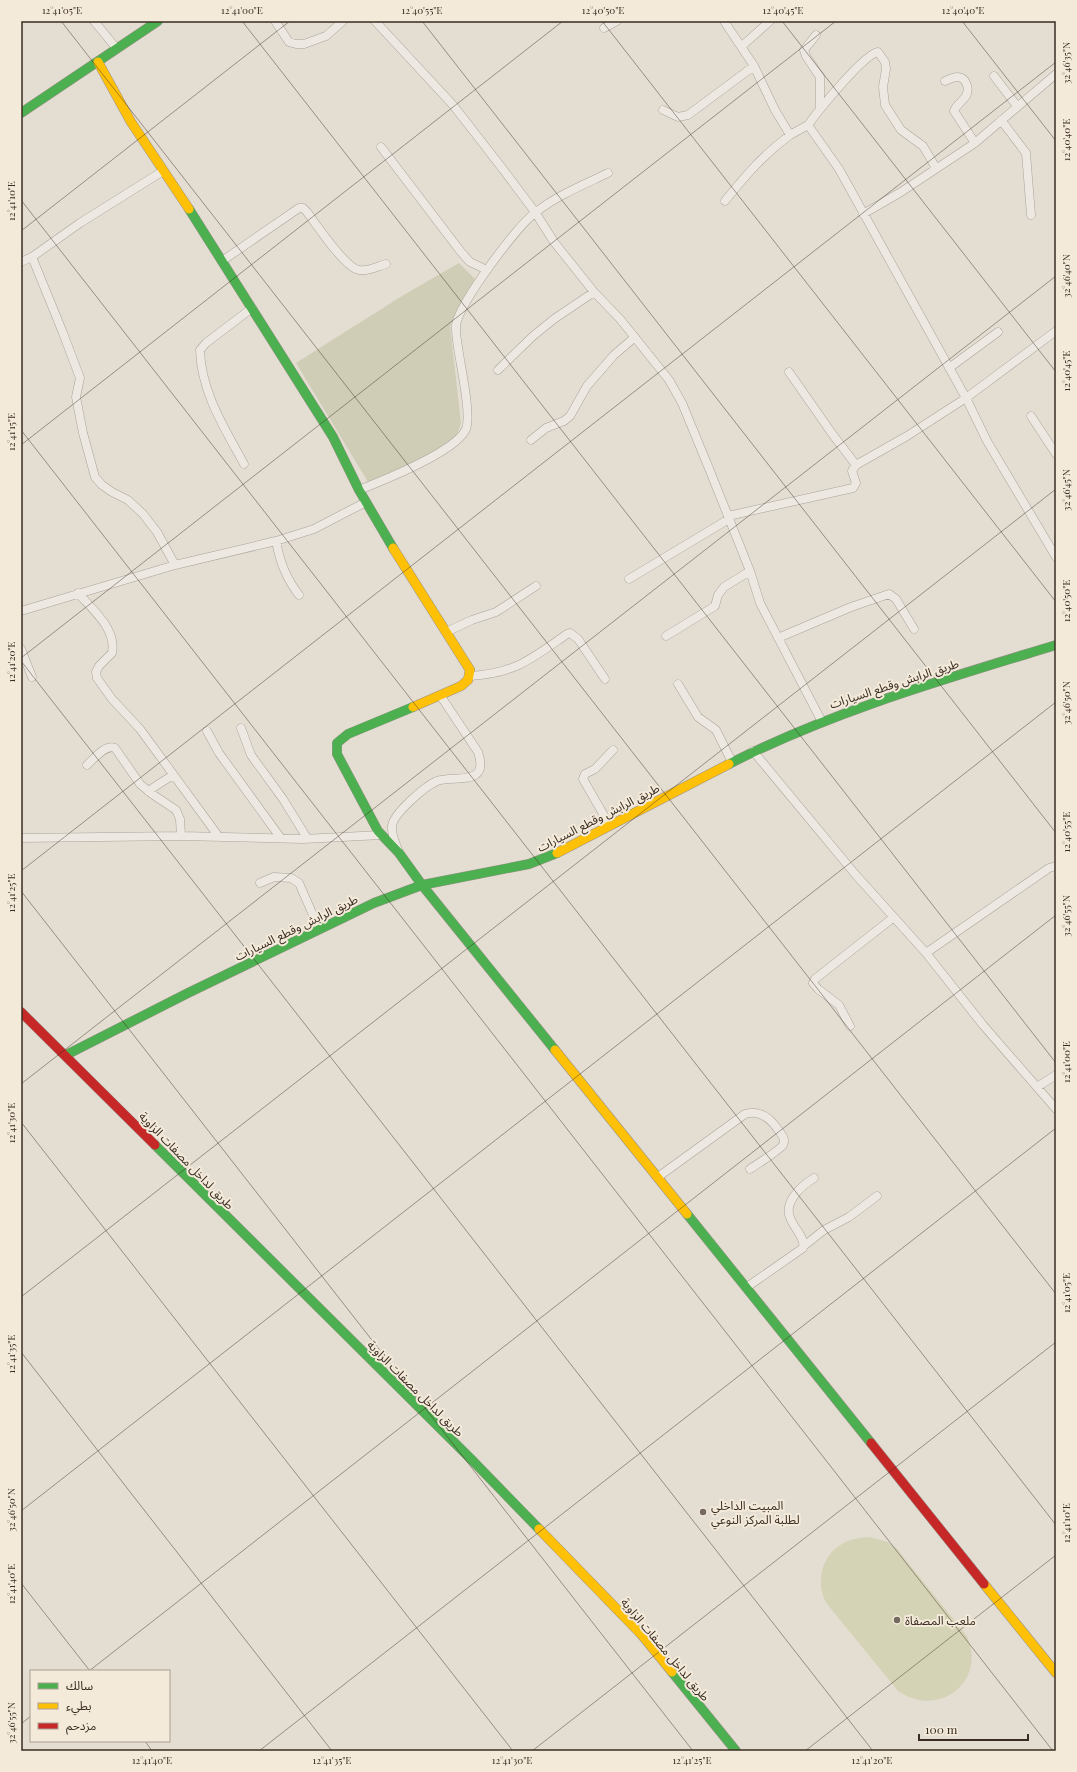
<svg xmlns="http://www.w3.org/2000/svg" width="1077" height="1772" font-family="'Playfair Display','Noto Sans Arabic',serif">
<rect width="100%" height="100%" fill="#e4ddd2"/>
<path fill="#d5d3b6" d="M869 1537 888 1542 896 1548 967 1636C987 1682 939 1719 898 1691L827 1604C816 1586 820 1558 839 1546 848 1539 858 1538 869 1537Z"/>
<path fill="#cfcdb5" d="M459 263 475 279 450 326 461 423C460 426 459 431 457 434 444 452 390 472 368 482L296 363 402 296Z"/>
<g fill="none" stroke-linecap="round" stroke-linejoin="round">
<g stroke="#aaa39a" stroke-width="9">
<path id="street" d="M94 21 117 49
M275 21 289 42 296 44H304L326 36 343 21
M375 21 453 105 502 168 535 212 554 242 594 292 620 319 669 380 682 403 710 471 750 571 760 603 821 720
M724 21 754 66 775 110 790 135 808 125 839 169 966 398 987 441 1056 557
M604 28 617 21
M816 35 804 50 806 56 820 77V108
M742 46 770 21
M994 76 1017 106
M945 81C948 80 953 77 957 77 966 77 970 88 966 96 962 102 956 105 954 111L975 143
M663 110 678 117 688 115 754 66
M1001 120 1026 153 1031 215
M808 125C818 111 864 54 878 52L885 62 886 69 883 87 885 105 901 130 923 146 936 168
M381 147 461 252 470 262 487 270
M725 201C746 175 763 155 790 135
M863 214 901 192 975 143 1056 74
M32 257 63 333 80 378 76 397 83 433 95 477 102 485 112 492 128 500 143 514 157 532 175 565
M222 261 299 208H303L307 212C316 224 345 268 359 270 368 272 378 266 386 264
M21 262 32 257 80 223 163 171
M949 368 998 332
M498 370 533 336 554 319 594 292
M789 372 833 435 856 465 907 436 966 398 1056 331
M1031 416 1056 454
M531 440 546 428 564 421 570 416 587 386 614 355 635 337
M244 464C225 429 201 392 200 350L206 343 252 308
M359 490C382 481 457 451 466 429 472 413 459 360 457 340 456 335 456 329 456 325 460 302 517 226 536 212 558 195 583 185 608 173
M728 516 853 488 856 483 852 471 856 465
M276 541C280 562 286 578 299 595
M629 579 729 519
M78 593C92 609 117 629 112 653L99 666 96 672 97 678 112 699 140 729 219 837
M21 611 175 565 276 541 314 529 366 502
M446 632 472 620 496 612 536 586
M666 636 715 606 718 595 724 587 750 571
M778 638 851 607 889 594 896 599 914 629
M21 649 32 677
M470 676C516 673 531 659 567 634L570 633 578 639 605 679
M678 684 698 717 716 730 732 762
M241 728 251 755 283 799 307 838
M207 731 219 753 280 837
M753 751 855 874 926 953 983 1025 1056 1109
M87 765C94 759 105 744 115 748L140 784 152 794 176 810 180 819 181 836
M148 791 173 775
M610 826 583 779 585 774 595 769 613 750
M21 838 181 836 303 839 381 835
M398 850C395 842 391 834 392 826 393 814 425 786 437 781 455 775 490 787 478 752L440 695
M260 883 274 877 291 878 299 883 319 929
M926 953 1049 868 1056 866
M850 1026 839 1005 818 989 813 983 815 979 894 917
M1037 1087 1056 1075
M658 1177 745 1114C760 1109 771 1119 779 1131 782 1135 786 1139 783 1145 781 1149 756 1165 750 1169
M804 1246 824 1230 849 1217 877 1196
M747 1287 803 1248C806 1239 795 1229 791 1220 782 1203 801 1186 814 1178"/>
</g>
<g stroke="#9a928a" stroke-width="10">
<path id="fast" d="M21 113 158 21
M189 209 333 437 359 490 393 548
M413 707 348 734 337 743V754L378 831 399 853 422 885 555 1050
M729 764C833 711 945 679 1056 645
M66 1055 188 993 374 903 422 885 529 864 557 853
M155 1145 473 1461 539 1529
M687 1214 871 1443
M672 1672 736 1751"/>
</g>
<g stroke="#9a928a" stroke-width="10">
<path id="slow" d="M98 62 131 122 189 209
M393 548 470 670 468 680 461 686 413 707
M557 853 729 764
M555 1050 687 1214
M539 1529 641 1634 672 1672
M984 1584 1056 1673"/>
</g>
<g stroke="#9a928a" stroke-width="10">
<path id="jam" d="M21 1012 155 1145
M871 1443 984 1584"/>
</g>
<use href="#street" stroke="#ede9e2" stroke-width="8"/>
<use href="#fast" stroke="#4caf50" stroke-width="9"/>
<use href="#slow" stroke="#ffc107" stroke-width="9"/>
<use href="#jam" stroke="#c62828" stroke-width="9"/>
</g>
<path fill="none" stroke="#3a2c22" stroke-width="1" stroke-opacity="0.45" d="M61 21 1056 1294M242 21 1056 1063M422 21 1056 833M602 21 1056 602M782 21 1056 372M962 21 1056 141M21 200 1056 1525M21 231 290 21M21 430 1053 1751M21 445 563 21M21 658 836 21M21 661 873 1751M21 871 1056 62M21 891 693 1751M21 1084 1056 276M21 1122 513 1751M21 1297 1056 489M21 1352 332 1751M21 1511 1056 702M21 1583 90 1671M89 1671 1056 915M21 1724 31 1716M145 1741 152 1751M259 1751 1056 1128M532 1751 1056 1342M805 1751 1056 1555"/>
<g fill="#766a60" stroke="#f4eada" stroke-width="1.5">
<circle cx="703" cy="1512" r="4"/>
<circle cx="897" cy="1620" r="4"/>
</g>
<g text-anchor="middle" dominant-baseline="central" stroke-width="4" stroke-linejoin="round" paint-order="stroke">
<g font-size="12" fill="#3a2c22" stroke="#f4eada">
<text transform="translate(894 683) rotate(-18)">طريق الرابش وقطع السيارات</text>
<text transform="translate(598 817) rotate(-27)">طريق الرابش وقطع السيارات</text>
<text transform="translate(296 927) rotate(-26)">طريق الرابش وقطع السيارات</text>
<text transform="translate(187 1160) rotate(46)">طريق لداخل مصفات الزاوية</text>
<text transform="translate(416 1388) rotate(45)">طريق لداخل مصفات الزاوية</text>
<text transform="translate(666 1649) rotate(50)">طريق لداخل مصفات الزاوية</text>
</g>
<g font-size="12" fill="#3a2c22" stroke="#f4eada" text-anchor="start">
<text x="711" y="1505">المبيت الداخلي<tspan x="711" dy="14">لطلبة المركز النوعي</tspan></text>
<text x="905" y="1620">ملعب المصفاة</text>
</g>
</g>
<rect width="1077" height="1772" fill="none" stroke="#f4eada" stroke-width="44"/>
<rect x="30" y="1670" width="140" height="72" fill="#f4eada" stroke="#aa9e90"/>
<rect x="38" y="1683" width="20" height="6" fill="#4caf50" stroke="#aa9e90"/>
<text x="66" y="1690" font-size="12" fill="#3a2c22">سالك</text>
<rect x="38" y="1703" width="20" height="6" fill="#ffc107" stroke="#aa9e90"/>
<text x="66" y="1710" font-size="12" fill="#3a2c22">بطيء</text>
<rect x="38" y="1723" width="20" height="6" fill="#c62828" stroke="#aa9e90"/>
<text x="66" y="1730" font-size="12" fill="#3a2c22">مزدحم</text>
<path d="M919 1734v6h109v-6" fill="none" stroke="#3a2c22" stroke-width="2"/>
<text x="925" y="1734" font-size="12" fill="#3a2c22" stroke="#f4eada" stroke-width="3" paint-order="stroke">100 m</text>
<rect x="22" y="22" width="1033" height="1728" fill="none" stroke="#3a2c22" stroke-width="1.5"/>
<g font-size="10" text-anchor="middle" fill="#3a2c22">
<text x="62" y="14">12°41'05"E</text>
<text x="242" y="14">12°41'00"E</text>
<text x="422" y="14">12°40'55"E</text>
<text x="603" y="14">12°40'50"E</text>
<text x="783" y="14">12°40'45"E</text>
<text x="963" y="14">12°40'40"E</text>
<text transform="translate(1066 63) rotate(-90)" y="4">32°46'35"N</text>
<text transform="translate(1066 140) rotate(-90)" y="4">12°40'40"E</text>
<text transform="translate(11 201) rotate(-90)" y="4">12°41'10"E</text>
<text transform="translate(1066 276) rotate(-90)" y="4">32°46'40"N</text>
<text transform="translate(1066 371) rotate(-90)" y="4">12°40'45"E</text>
<text transform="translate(11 432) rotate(-90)" y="4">12°41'15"E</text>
<text transform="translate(1066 490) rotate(-90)" y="4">32°46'45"N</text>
<text transform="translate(1066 601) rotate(-90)" y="4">12°40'50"E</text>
<text transform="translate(11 662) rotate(-90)" y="4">12°41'20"E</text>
<text transform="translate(1066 703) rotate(-90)" y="4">32°46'50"N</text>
<text transform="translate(1066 832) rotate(-90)" y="4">12°40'55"E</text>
<text transform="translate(11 893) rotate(-90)" y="4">12°41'25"E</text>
<text transform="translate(1066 916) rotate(-90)" y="4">32°46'55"N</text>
<text transform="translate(1066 1062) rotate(-90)" y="4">12°41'00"E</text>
<text transform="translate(11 1123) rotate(-90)" y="4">12°41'30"E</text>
<text transform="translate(1066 1293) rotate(-90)" y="4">12°41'05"E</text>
<text transform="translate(11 1354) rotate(-90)" y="4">12°41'35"E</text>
<text transform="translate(11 1510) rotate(-90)" y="4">32°46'50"N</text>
<text transform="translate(1066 1523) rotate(-90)" y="4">12°41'10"E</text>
<text transform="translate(11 1584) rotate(-90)" y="4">12°41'40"E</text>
<text transform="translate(11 1723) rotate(-90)" y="4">32°46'55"N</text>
<text x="152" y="1764">12°41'40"E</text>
<text x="332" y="1764">12°41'35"E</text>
<text x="512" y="1764">12°41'30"E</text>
<text x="692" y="1764">12°41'25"E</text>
<text x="872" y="1764">12°41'20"E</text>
</g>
</svg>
